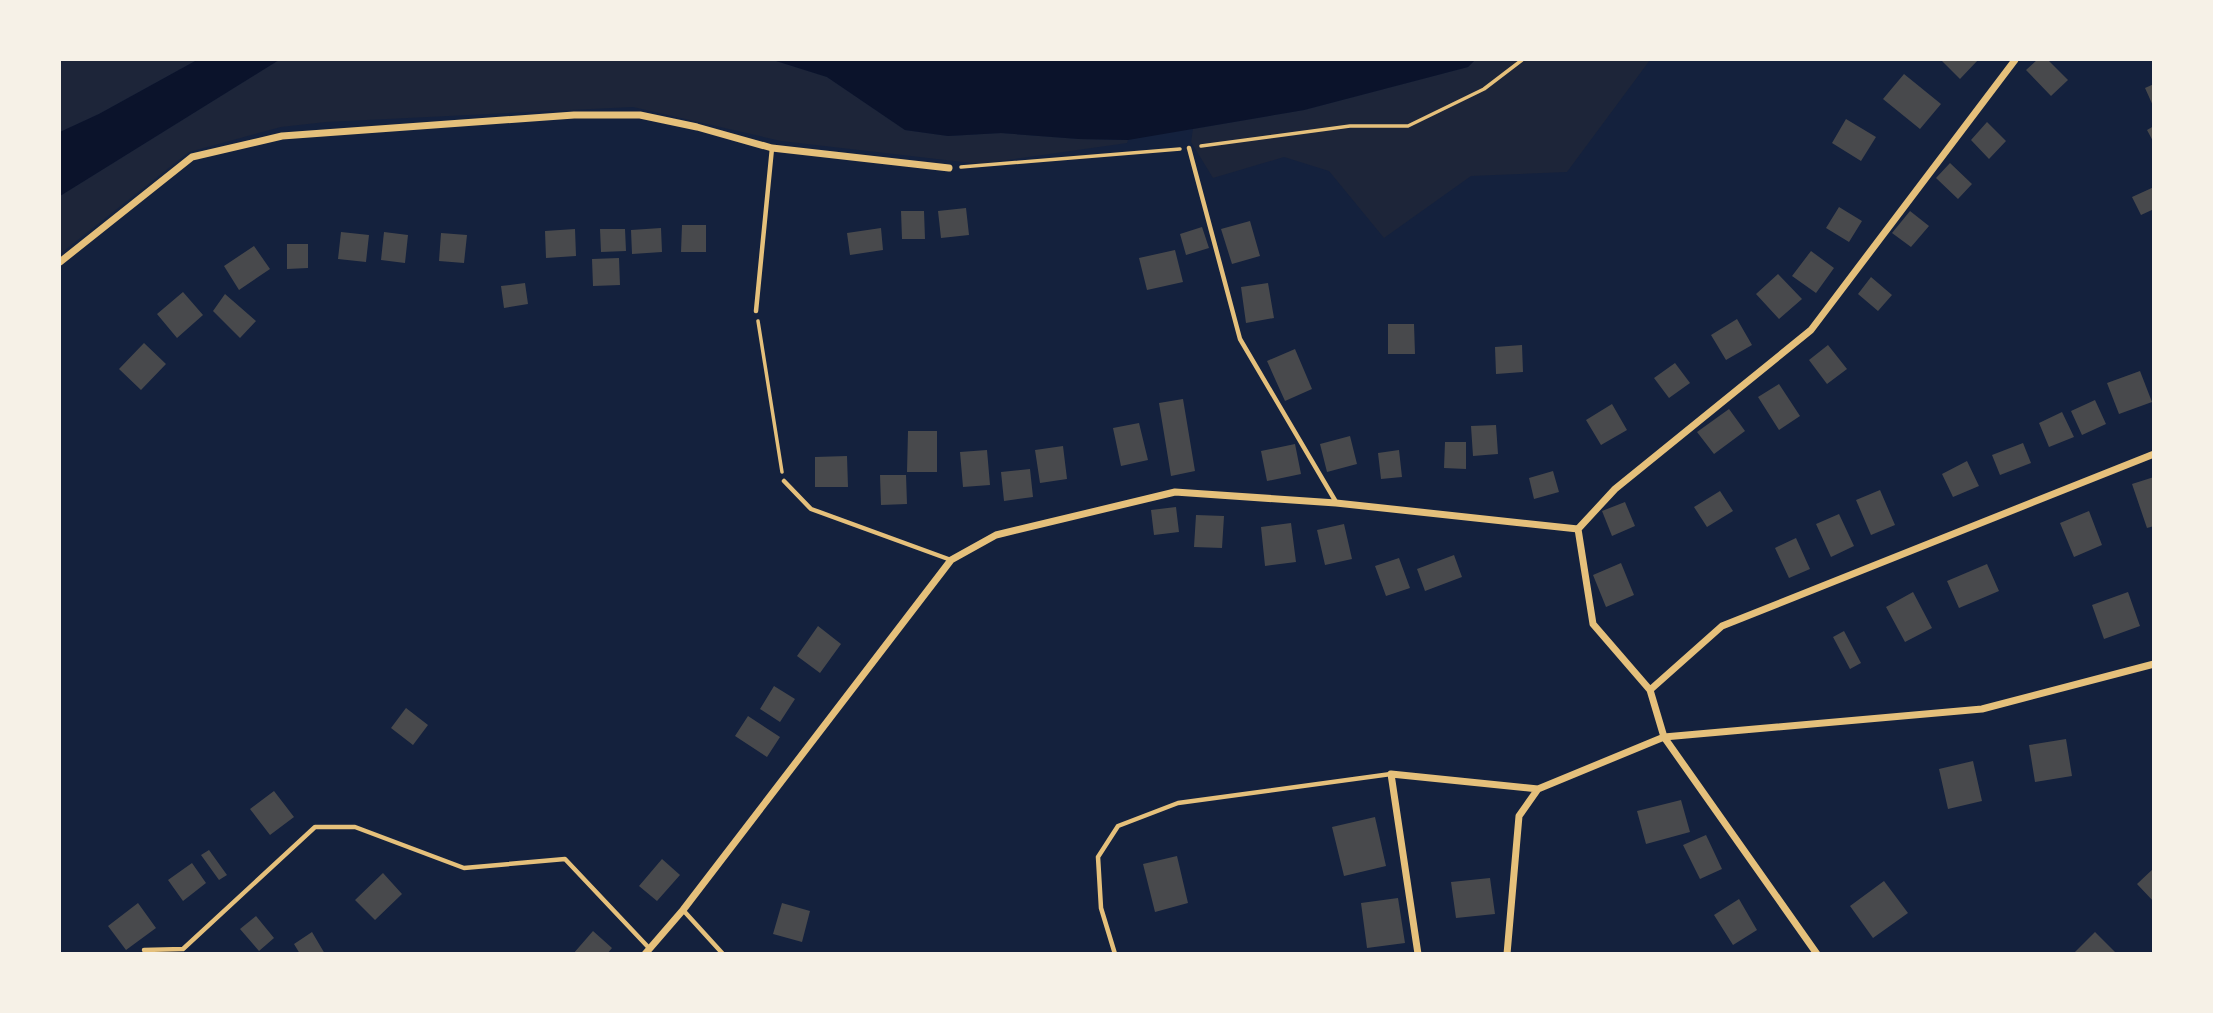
<svg xmlns="http://www.w3.org/2000/svg" width="2213" height="1013" font-family="'Exo 2',sans-serif">
<rect width="100%" height="100%" fill="#14213d"/>
<path fill="#1d2539" d="M60 60H197L99 114 60 132Z
M279 60H773L827 77 905 130 948 136 1001 133 1079 139 1128 140 1127 143 980 164 781 141 633 107 326 122 281 127 189 152 60 254V196Z
M1475 60H1650L1567 172 1471 176 1384 238 1329 171 1284 157 1213 178 1191 142 1193 129 1304 110 1468 67Z"/>
<path fill="#0b132b" d="M197 60H279L60 196V132L99 114Z
M773 60H1475L1468 67 1304 110 1128 140 1079 139 1001 133 948 136 905 130 827 77Z"/>
<path fill="#48494c" d="M1943 60H1978L1960 79 1942 61Z
M2037 60H2048L2068 80 2051 96 2026 70Z
M1904 74 1941 104 1920 129 1883 99Z
M2154 84V108L2145 88Z
M1846 119 1876 137 1861 161 1832 143Z
M1987 122 2006 141 1989 159 1971 140Z
M2154 126V143L2147 130Z
M1950 163 1972 184 1958 199 1936 178Z
M2154 187V209L2141 215 2132 197Z
M1839 207 1862 221 1849 242 1826 228Z
M966 208 969 235 941 238 938 211Z
M901 211H924L925 239H902Z
M1910 211 1929 226 1911 247 1892 233Z
M1250 221 1260 256 1232 264 1221 229Z
M682 225H706V252H681Z
M1202 227 1209 248 1186 255 1180 234Z
M661 228 662 252 632 254 631 230Z
M881 228 883 250 850 255 847 233Z
M575 229 576 256 546 258 545 231Z
M600 229H625L626 251 601 252Z
M341 232 369 235 366 262 338 259Z
M384 232 408 235 405 263 381 260Z
M441 233 467 235 464 263 439 261Z
M287 244H308V268L287 269Z
M254 246 270 269 239 290 224 266Z
M1175 250 1183 282 1147 290 1139 258Z
M1811 251 1834 268 1816 293 1792 276Z
M619 258 620 285 593 286 592 259Z
M1778 274 1802 299 1779 319 1756 294Z
M1871 277 1892 295 1878 311 1858 294Z
M525 283 528 304 504 308 501 286Z
M1268 283 1274 318 1246 323 1241 287Z
M183 292 203 315 177 338 157 314Z
M225 294 256 321 240 338 213 311Z
M1737 319 1752 345 1726 360 1711 335Z
M1388 324H1414L1415 354H1388Z
M144 343 166 364 141 390 119 369Z
M1522 345 1523 372 1496 374 1495 347Z
M1828 345 1847 369 1827 384 1809 360Z
M1295 349 1312 389 1285 401 1267 361Z
M1675 363 1690 383 1669 398 1654 378Z
M2140 371 2152 402 2119 414 2107 383Z
M1779 384 1800 416 1779 430 1758 397Z
M1183 399 1195 471 1171 476 1159 403Z
M2095 400 2106 424 2082 435 2071 411Z
M1612 404 1627 430 1601 445 1586 420Z
M1729 409 1745 431 1714 454 1697 432Z
M2062 412 2074 437 2049 447 2039 423Z
M1139 423 1148 460 1121 466 1113 428Z
M1496 425 1498 454 1473 456 1471 426Z
M908 431H937V472H907Z
M1350 436 1357 464 1327 472 1320 444Z
M1445 442H1466V469L1444 468Z
M2023 443 2031 463 2000 475 1992 455Z
M1295 444 1301 474 1267 481 1261 451Z
M1063 446 1067 479 1040 483 1035 450Z
M987 450 990 485 963 487 960 452Z
M1399 450 1402 477 1381 479 1378 453Z
M847 456 848 487H815V457Z
M1967 461 1979 486 1953 497 1942 474Z
M1030 469 1033 497 1004 501 1001 472Z
M1553 471 1559 492 1534 499 1529 478Z
M880 475H906L907 504 881 505Z
M2154 477V526L2147 528 2132 484Z
M1880 490 1895 525 1871 535 1856 500Z
M1720 491 1733 511 1707 527 1694 507Z
M1625 502 1635 526 1612 536 1602 511Z
M1176 507 1179 532 1154 535 1151 510Z
M2089 511 2102 545 2074 557 2060 523Z
M1839 514 1854 546 1831 557 1816 524Z
M1196 515 1224 516 1222 548 1194 547Z
M1291 523 1296 562 1265 566 1261 527Z
M1344 524 1352 559 1325 565 1317 530Z
M1796 538 1810 569 1789 578 1775 548Z
M1454 555 1462 577 1425 591 1417 569Z
M1399 558 1410 588 1386 596 1375 566Z
M1621 563 1634 595 1606 607 1593 575Z
M1987 564 1999 591 1959 608 1947 581Z
M1913 592 1932 628 1905 642 1886 607Z
M2128 592 2140 626 2104 639 2092 605Z
M818 626 841 644 820 673 797 656Z
M1844 631 1861 663 1850 669 1833 637Z
M774 686 795 699 780 722 760 709Z
M406 708 428 725 413 745 391 728Z
M748 716 780 737 767 757 735 736Z
M2066 739 2072 776 2035 782 2029 745Z
M1973 761 1982 801 1948 809 1939 769Z
M274 791 294 817 270 835 250 809Z
M1681 800 1690 832 1646 844 1637 811Z
M1375 817 1386 866 1344 876 1332 827Z
M1706 835 1722 869 1700 879 1683 845Z
M209 850 227 875 219 880 201 855Z
M1177 856 1188 903 1155 912 1143 864Z
M662 859 680 875 657 901 639 886Z
M192 863 206 883 183 901 168 880Z
M2154 868V902L2137 884Z
M383 873 402 894 375 920 355 900Z
M1490 878 1495 914 1456 918 1451 882Z
M1884 881 1908 913 1873 938 1850 906Z
M1398 898 1405 943 1367 948 1361 903Z
M1739 899 1757 930 1733 945 1714 915Z
M138 903 156 928 126 950 108 926Z
M782 903 810 911 802 942 773 934Z
M256 916 274 938 259 951 240 929Z
M593 931 612 948 607 954H573Z
M312 932 325 954H300L294 944Z
M2095 932 2117 954H2073Z"/>
<g fill="none" stroke-linecap="round" stroke-linejoin="round">
<path stroke="#e5c07b" stroke-width="3.5" d="M1201 146 1350 126H1408L1484 89 1522 60
M961 167 1180 149
M758 321 782 472"/>
<path stroke="#e5c07b" stroke-width="4.5" d="M1189 148 1240 339 1336 502
M756 311 772 148
M784 481 811 509 951 560
M683 910 723 954
M144 950 183 949 315 827H355L464 868 565 859 649 948
M1115 954 1101 908 1098 857 1118 826 1178 803 1391 774"/>
<path stroke="#e5c07b" stroke-width="7" d="M60 262 192 157 282 136 574 115H640L697 127 772 148 949 168
M1578 529 1593 624 1650 690 1664 737 1817 954
M1650 690 1722 626 2154 454
M645 954 683 910 951 560 996 535 1175 492 1336 503 1578 529 1615 489 1811 330 2015 60
M1418 954 1391 774 1538 789
M1507 954 1519 816 1538 789 1664 737 1982 709 2154 664"/>
</g>
<rect width="2213" height="1013" fill="none" stroke="#f6f1e7" stroke-width="122"/>
</svg>
